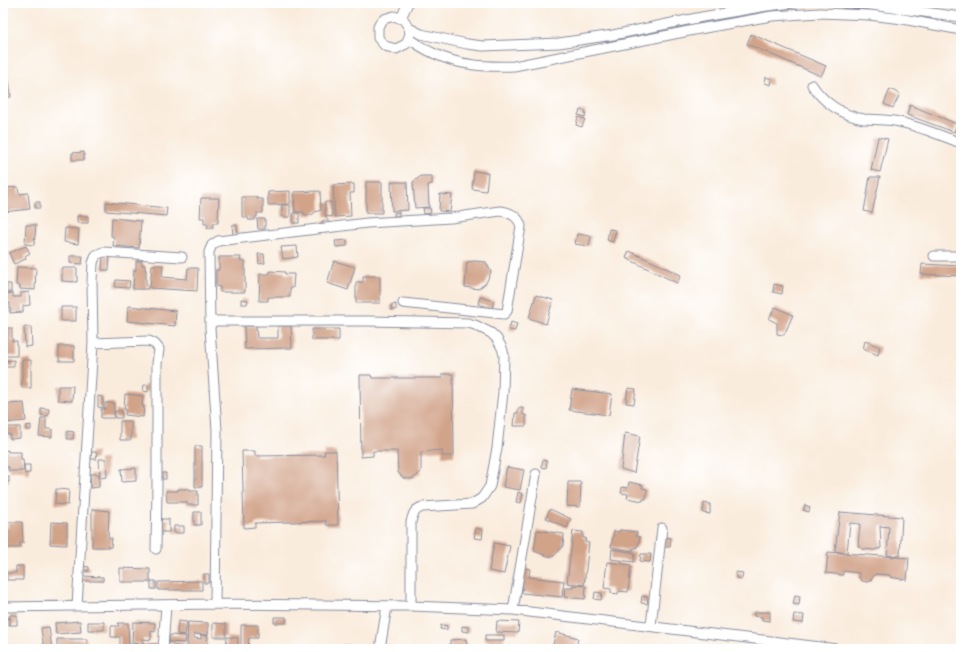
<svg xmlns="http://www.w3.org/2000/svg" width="964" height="652" font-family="'Comic Neue',sans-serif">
<rect width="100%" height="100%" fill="#fff"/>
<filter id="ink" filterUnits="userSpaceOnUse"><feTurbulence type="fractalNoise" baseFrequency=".025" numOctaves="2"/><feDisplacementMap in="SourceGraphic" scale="8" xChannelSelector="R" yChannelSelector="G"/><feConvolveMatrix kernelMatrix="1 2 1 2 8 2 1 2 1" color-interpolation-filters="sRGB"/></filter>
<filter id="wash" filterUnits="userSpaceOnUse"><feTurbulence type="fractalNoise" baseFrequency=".012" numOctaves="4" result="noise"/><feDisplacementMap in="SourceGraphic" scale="16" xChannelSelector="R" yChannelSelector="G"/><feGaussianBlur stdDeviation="0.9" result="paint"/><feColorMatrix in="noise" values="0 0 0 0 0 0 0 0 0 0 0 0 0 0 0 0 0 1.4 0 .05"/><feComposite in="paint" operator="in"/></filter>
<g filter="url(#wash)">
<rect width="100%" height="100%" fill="#faecdd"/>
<g id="blocks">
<path fill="#d1a389" d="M751 34 826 66 821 76 747 44Z
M8 77 11 97 3 98V78Z
M766 77 772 79 771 85 765 83Z
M890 89 900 94 893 108 884 104Z
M910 105 957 124 954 132 907 115Z
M580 110 586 111 585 117 578 115Z
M578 117 585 119 582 127 576 125Z
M961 125V138L956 136Z
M878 137 888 139 880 172 871 170Z
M84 152V160H72V153Z
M474 171 488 173 486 191 472 189Z
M421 176H432V184L428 185 429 207 415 208 413 182Z
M870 177H880L872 213 864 211Z
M366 182H382V213H366Z
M391 182H407L408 210 392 211Z
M354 184V193H350L351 216 335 217 333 185Z
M18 187 19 194 28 193 30 209 3 212V188Z
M290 191V204L268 205V192Z
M320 191 321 210 315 212 312 215H305L304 212H295L294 192Z
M440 194 452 195 450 212 439 211Z
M242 197H257V199H263V213H257V217H255V220H248V217H242Z
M201 198H219L218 223H213V228H207L208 224H204V218H200Z
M35 202H40V208H35Z
M106 202 167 208 166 216 106 211Z
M325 202H332V217L325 216Z
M282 205H290V217H282Z
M423 208H430L431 213 424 214Z
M399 212V216H394V213Z
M293 213H299V223H293Z
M77 216H88V223H77Z
M112 218 141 221 139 248 113 246 114 237 111 236Z
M257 219H265V229H258Z
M328 220V224H322V221Z
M26 225H36L34 245 25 244Z
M232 225H237L238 234 233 235Z
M65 228 79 229 78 244 64 242Z
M609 229 616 230 613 242 607 240Z
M577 234 591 236 589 246 575 244Z
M347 240V246L336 247 335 241Z
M26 246 30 253 25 256 26 259 14 264 9 253Z
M297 246 298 257 283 259 281 247Z
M629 251 681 275 677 283 626 258Z
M258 254H264L265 263 259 264Z
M70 256H83L82 264 70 263Z
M103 256H110L109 270H102Z
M219 257H241L240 261H245V292H220V287L216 286V270H219Z
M136 261H142V265H145V270H146V285L148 286V289H133L134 270H136Z
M334 261 355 267 348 290 327 283Z
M474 261 486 262 491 272 486 283 478 289 465 287 467 262Z
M922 264 961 266V276L921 274Z
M152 265H163L162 277 187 279 188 268H198L197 291 150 288Z
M17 267 36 268 35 290 20 289V286L16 285Z
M62 268H77V282L62 281Z
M270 271 285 272V274H294L293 288H290V297H268V301H259L260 274H269Z
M363 276H380V303H356V282H363Z
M116 280 130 281 129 288 115 287Z
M3 284H11V292H3Z
M774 284 783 286 782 294 773 292Z
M29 292 30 305 23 306V312L10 313V303L3 304V294L13 293V297H21V293Z
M536 295 553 300 546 324 529 318Z
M480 297 494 301 492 308 478 304Z
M241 299 248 300 247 304H241Z
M396 304V310H391V305Z
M128 306 176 311 175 326 127 321Z
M61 307H76V321H61Z
M775 307 793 315 784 335 777 334V323L769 319Z
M511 322 517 324 515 331 509 330Z
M244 326H256L257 338H278V326H291L292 348 245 349Z
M24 327H31L32 346 25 347Z
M3 328H12V341H17V356H3Z
M312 329H339V340H312Z
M865 341 880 347 878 355 863 349Z
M59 346H74V361H59Z
M14 360V367H3V361Z
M22 360H31V388H22Z
M442 374H453L454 456H442V450L421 452V472L414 478 409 479 403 478 398 472 397 451H373V456L361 457 360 375H371L372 378H442Z
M144 385H148V392L143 391Z
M58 386H73L72 401 58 400Z
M628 388 636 389 634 404 626 403Z
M572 389 612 394 609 415 569 410Z
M125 394 143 396 142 406H144L143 417 125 415 126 409H124Z
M98 396 103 397V408L98 407Z
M24 403 26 421 3 423V404Z
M105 403H114V418H101V409H105Z
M41 408 49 409 48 416 41 415Z
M518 408H523V415H526V426H514L515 413H518Z
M115 411H122V418H115Z
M41 418H46V429H52V437L39 436Z
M120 421H131V440H120Z
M31 425V430H26V426Z
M3 427H20V438L10 439V434H3Z
M67 431 74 432 73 439H67Z
M625 433 640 436 634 473 621 469Z
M195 446H202V487H195Z
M8 450V452H21V459H23L24 471H9V467H3V451Z
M242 451H255V456L325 455 324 451H336L338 525H326V521L255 523V527L244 528Z
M91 452H97L96 459H91Z
M99 459H106L107 477 100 478Z
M543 460 547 461 546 468 541 467Z
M24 465H30V473L25 474Z
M507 467 524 470 520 490 503 487Z
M136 468V481L122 482 121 469Z
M162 473H166V479H162Z
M90 474H99V487L91 488Z
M3 477H9V482H3Z
M568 482H581L580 507 567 506Z
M629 482 643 485 642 488 647 489 646 499H643V501L627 498 628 494 621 493 622 487 628 488Z
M56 489 69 490 68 505 55 504Z
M178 489H190V491H198V505H187V502H167L166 491H178Z
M518 492 523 494 521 503 516 502Z
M704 503 710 504V514L703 513Z
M805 505 810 507 809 512 803 510Z
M92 509 109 511 108 538H112L111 547H92Z
M550 509 571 519 567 528 546 518Z
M194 512H201V525H194Z
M840 512 902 517 900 556 887 555 889 527 880 526 881 548 874 550 863 549 858 546 860 524 850 523 847 553 835 551Z
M161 519H169V532H161Z
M8 522H22L23 543H20V548H3L4 527 8 528Z
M51 522 67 523V545L50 544Z
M174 526H184V533H174Z
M476 528 483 530 482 539 474 538Z
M537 530 564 534 563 546 554 556H547L534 551Z
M620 530 637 532 636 536 640 537 638 546H637L636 548H633V551L611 547 614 531 619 532Z
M573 531 583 532V538H586L585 542 589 543 584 585 567 583Z
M664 537 671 538 670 547H663Z
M494 543 510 546 504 574 489 571Z
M612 549 635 553 634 562 611 559Z
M828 552 909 558 907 580 890 577V575L875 574 871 580 867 582 862 581 859 578V573L843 571V575L826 573Z
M641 554H651L650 562 640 561Z
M607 562 631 565 628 592 619 591 618 594 611 593V589L604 588Z
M16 566H23V580H7L6 573H16Z
M82 566 89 567V571H82Z
M120 568 150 569V582H120Z
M524 568 530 569 529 577 564 581 562 597 522 593Z
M736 572 743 573 742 579 736 578Z
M204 574H209V583H204Z
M83 576 103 577V581H83Z
M151 581H156V589H151Z
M202 581V590H158V582Z
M573 585 586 586 585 599 564 597 565 588H573Z
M595 592 602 593 601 600 594 599Z
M795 595 800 596 799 605 793 604Z
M642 596 648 597 647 604 641 603Z
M754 612H770V621L762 620V617L754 616Z
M794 614 804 615 803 623 793 622Z
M10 615H17V625H10Z
M274 617H286V623H274Z
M3 618H10V625H4Z
M80 621 81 632 56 634 55 623Z
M178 621 187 622 185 635 177 634Z
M497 621 519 622 518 633 496 632Z
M88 622H104V630H88Z
M133 622 155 623V632L151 631V640L143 639V644L132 643Z
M188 622 208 623V635L194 634V638L201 639V635L208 636 207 648 187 647Z
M118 623H128L129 645 157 644V649H120V637H111V626H119Z
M213 623 226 624V637H213Z
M241 625H258V638H249L248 649H241Z
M441 625 447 626V630L440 629Z
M462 626 469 627V632L462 631Z
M49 627 52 649H44L41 628Z
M556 632 578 638 576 649H552Z
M170 635 186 636 185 643 169 642Z
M485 635H504V641H485Z
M227 637 238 638V649H226Z
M57 639H87V649H57Z
M466 639 467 648 450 649V640Z
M343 644 352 646 351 649H342Z
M172 645 186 647 185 649H171Z
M589 645 607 648V649H588Z
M91 646 99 647V649H91Z"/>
</g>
</g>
<g filter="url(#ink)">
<use href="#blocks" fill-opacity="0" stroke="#8a8e9e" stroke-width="1"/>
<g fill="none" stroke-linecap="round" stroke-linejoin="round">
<g stroke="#8a8e9e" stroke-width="11">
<path id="minor" d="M844 3 864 4 961 17
M401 18 408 3
M409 28 410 34 406 44 396 49 385 46 378 38V27L380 23 384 19 394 16 404 20 409 28 421 34 467 44 483 46 559 43 613 35 702 17 767 6 793 3
M409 39C417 44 424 49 433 53 459 66 486 67 514 66L699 29 772 16 820 13 869 15 903 19 961 30
M812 85C823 102 843 116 864 119 877 120 890 119 903 123 923 128 942 136 961 143
M934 256H961
M210 328 209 252 212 245 218 241 367 223 451 218 500 211C510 212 518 216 521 226L507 311 504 314 403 303
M93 343 149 341 155 344 159 349 157 364V485L156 549
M215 604 217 430 210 328 211 324 215 321H368L468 323 475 325 491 333 497 339 502 348 504 355 503 392 497 448 490 486 482 498 472 504 422 507C414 510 413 514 411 522V606
M77 606 93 343 92 281 93 263 96 255 103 252 182 257
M3 607 215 604 411 606 513 610 837 649
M513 610 536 474
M651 626 662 528
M163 649 166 605
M380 649 387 606"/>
</g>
<use href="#minor" stroke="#fff" stroke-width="9"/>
</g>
</g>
<rect width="964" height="652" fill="none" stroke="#fff" stroke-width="16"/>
</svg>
